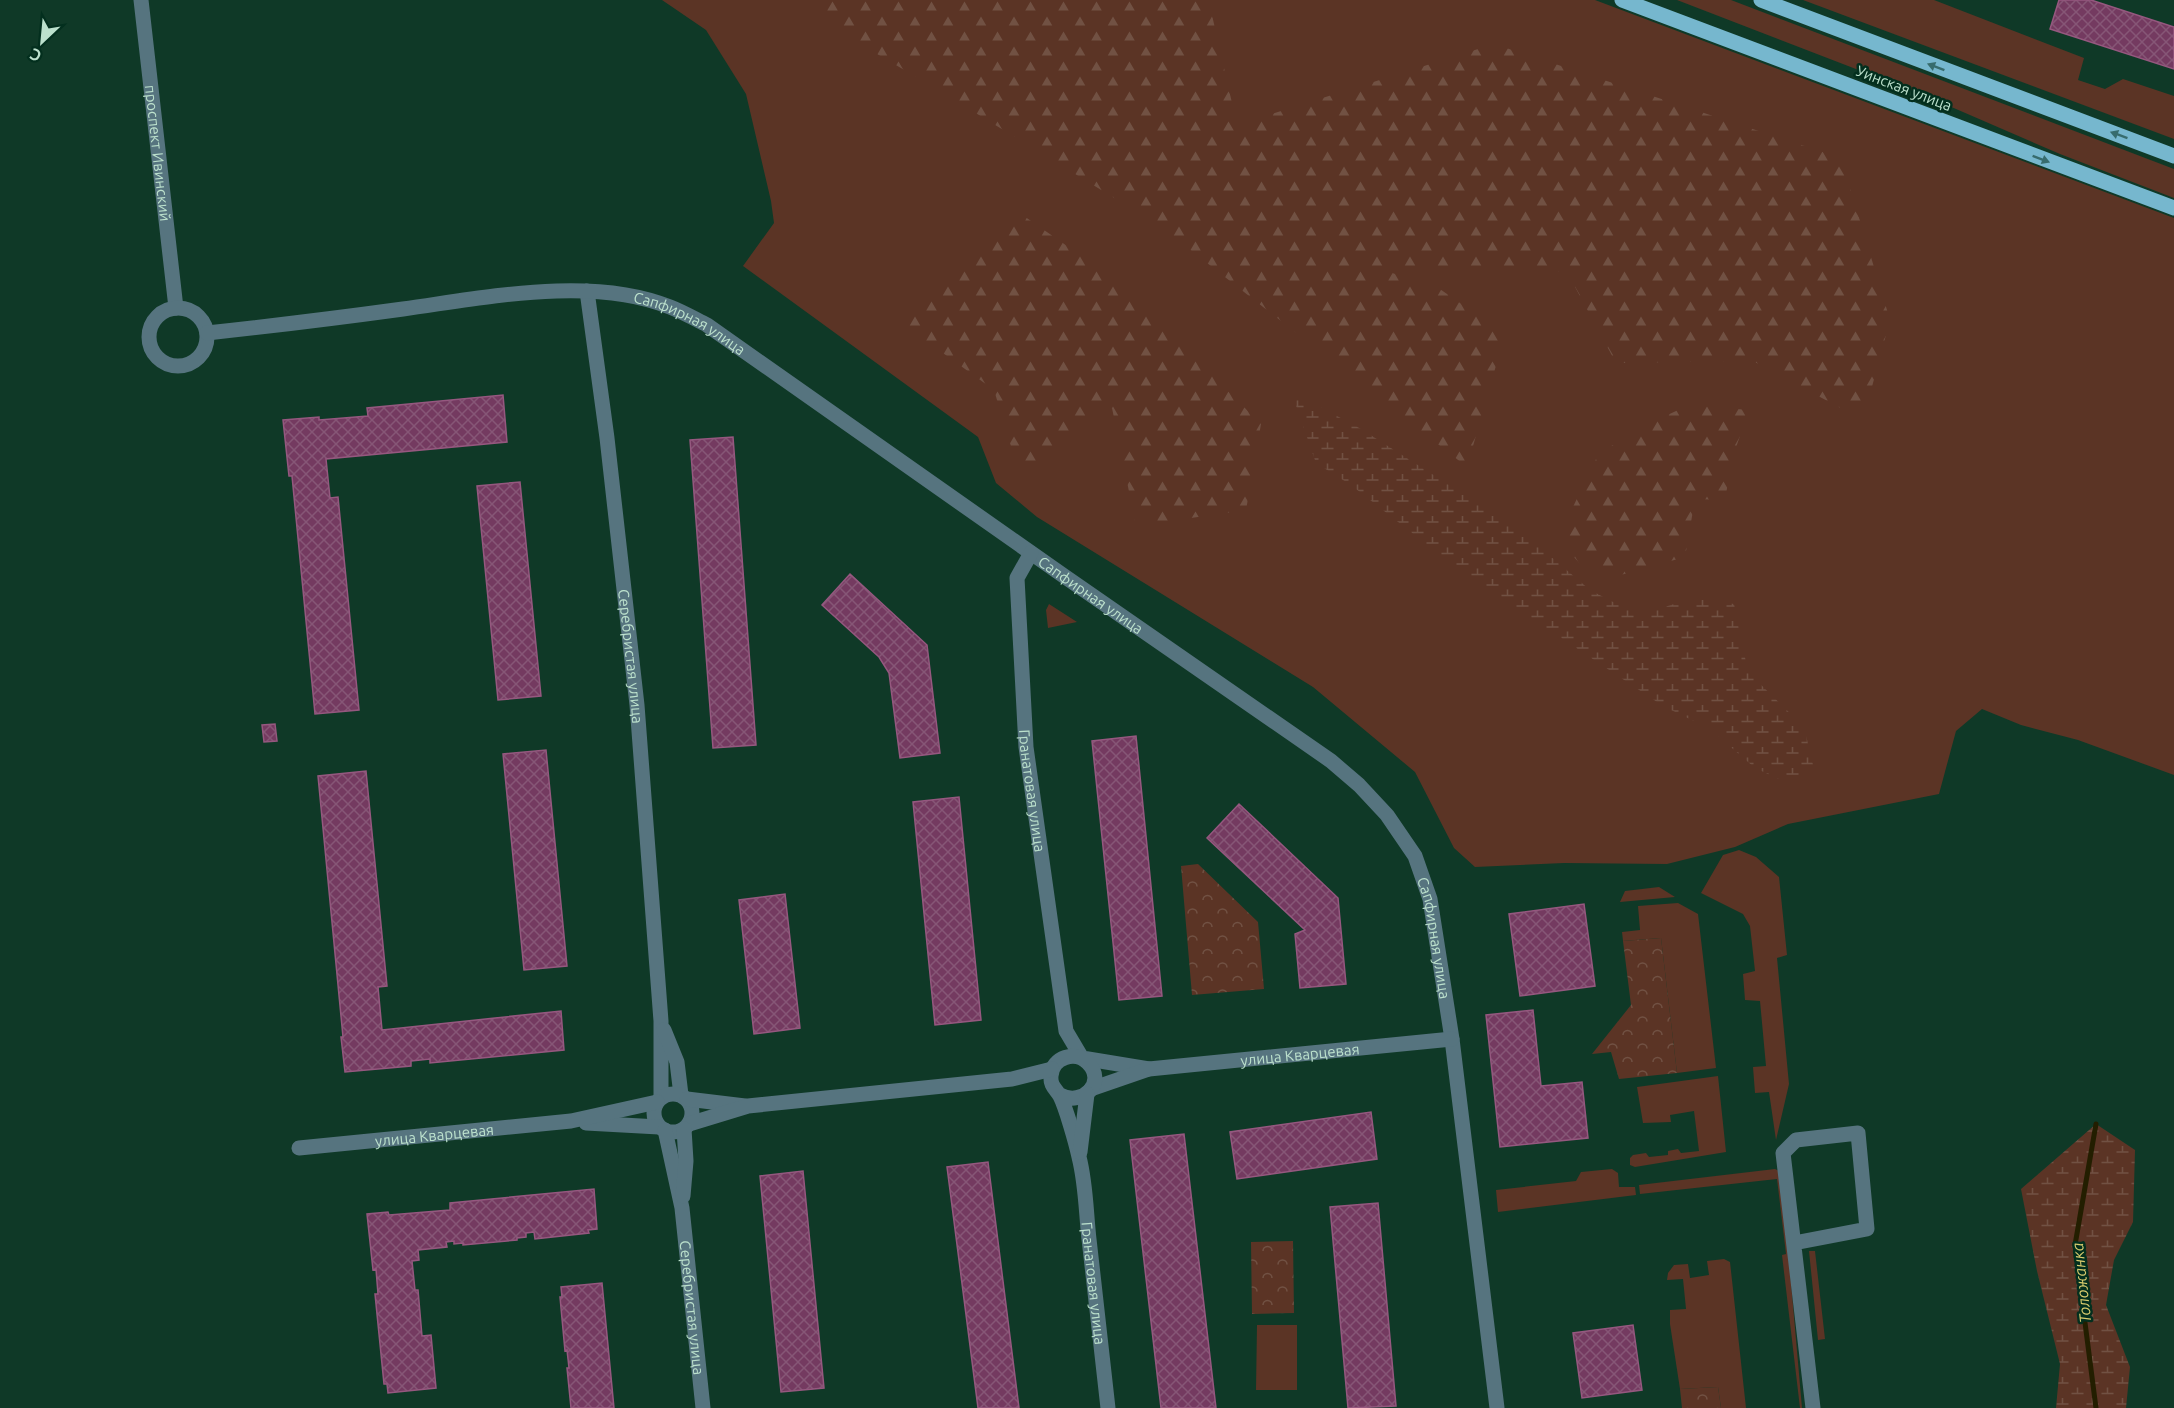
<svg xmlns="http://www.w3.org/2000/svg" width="2174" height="1408" font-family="Ubuntu,sans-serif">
<defs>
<pattern id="forest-firs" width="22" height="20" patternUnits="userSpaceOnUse" patternTransform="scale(1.5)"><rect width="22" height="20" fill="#5b3425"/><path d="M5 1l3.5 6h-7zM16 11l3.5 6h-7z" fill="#715143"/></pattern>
<pattern id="wetland-marsh" width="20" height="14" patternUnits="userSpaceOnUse" patternTransform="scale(1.5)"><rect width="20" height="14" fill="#5b3425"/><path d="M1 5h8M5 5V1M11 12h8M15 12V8" fill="none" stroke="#715143"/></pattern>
<pattern id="park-crowns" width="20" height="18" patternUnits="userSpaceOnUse" patternTransform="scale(1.5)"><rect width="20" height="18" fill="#5b3425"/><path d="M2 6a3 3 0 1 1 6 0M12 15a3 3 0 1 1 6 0" fill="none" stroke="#715143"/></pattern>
<pattern id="building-cross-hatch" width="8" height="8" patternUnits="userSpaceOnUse" patternTransform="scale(1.5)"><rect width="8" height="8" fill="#743a60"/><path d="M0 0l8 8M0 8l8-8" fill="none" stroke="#865676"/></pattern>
</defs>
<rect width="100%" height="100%" fill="#0f3927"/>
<path fill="#5b3425" d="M662 0H1595L2174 218V775L2078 740 2021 725 1982 709 1956 731 1939 794 1788 824 1735 847 1667 864 1564 863 1475 867 1454 848 1415 772 1313 687 1037 517 996 483 978 437 743 266 774 223 771 201 746 94 706 30Z
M1677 0H1731L2174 169V198L2060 154 1926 96Z
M1803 0H1934L2084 58 2078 80 2105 89 2123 79 2174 96V139Z
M1049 604 1077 622 1048 628 1046 610Z
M1739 850 1756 857 1779 877 1787 955 1777 958 1789 1084 1776 1140 1769 1092 1755 1093 1753 1067 1766 1066 1760 1001 1745 1000 1743 974 1755 971 1750 926 1743 914 1701 893 1723 855Z
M1659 887 1675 897 1620 902 1625 891Z
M1678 903 1698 914 1716 1068 1677 1073 1661 938 1623 941 1622 932 1640 930 1638 906Z
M1718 1076 1726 1152 1635 1167 1630 1165V1158L1633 1155 1646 1153 1649 1157 1668 1155V1151L1678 1149 1681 1153 1699 1151 1694 1111 1670 1115 1671 1122 1643 1123 1637 1087Z
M1612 1169 1618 1173 1619 1187H1635L1636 1195 1498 1212 1496 1190 1576 1181 1581 1172Z
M1775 1169 1779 1171 1787 1237 1802 1408H1800L1782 1255 1786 1254 1777 1179 1640 1194 1639 1185Z
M1809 1251H1815L1825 1339 1818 1340Z
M1724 1259 1730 1262 1746 1408H1721L1718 1387 1680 1389 1670 1324V1310L1686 1309 1683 1279 1667 1280 1668 1273 1674 1265 1688 1264 1690 1278 1709 1275 1707 1261Z
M1257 1325H1297V1390H1256Z"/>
<path fill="url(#forest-firs)" d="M812 0H1206L1209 2 1237 125 1494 44 1841 158 1890 320 1863 420 1753 361 1616 363 1567 272 1371 267 1434 285 1505 334 1467 467 1160 226 935 88 843 34Z
M1021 214 1116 280 1261 424 1246 510 1136 526 1112 408 1020 476 994 390 896 319Z
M1689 405 1749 410 1732 459 1725 500 1695 499 1685 557 1610 578 1583 567 1564 546 1572 509 1598 455 1635 430Z"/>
<path fill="url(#wetland-marsh)" d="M1291 391 1361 429 1465 495 1502 515 1590 590 1638 615 1694 598 1734 604 1748 672 1804 727 1813 765 1792 785 1755 768 1710 729 1663 706 1506 601 1435 551 1351 485 1316 463Z
M2096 1124 2135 1150 2133 1222 2114 1260 2106 1305 2130 1367 2126 1408H2056L2060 1364 2037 1271 2021 1189Z"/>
<path fill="url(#park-crowns)" d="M1198 864 1258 922 1264 989 1192 995 1181 866Z
M1661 938 1677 1073 1619 1079 1611 1052 1592 1054 1631 1005 1623 941Z
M1293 1241 1294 1313 1252 1314 1251 1242Z
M1718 1387 1721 1408H1682L1680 1389Z"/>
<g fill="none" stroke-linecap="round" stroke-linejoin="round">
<path stroke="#231e00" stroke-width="5" d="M2096 1124 2075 1245 2096 1408"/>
</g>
<path fill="url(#building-cross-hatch)" stroke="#95587f" stroke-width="1.5" d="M2059 0H2091L2174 27V69L2050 29Z
M503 395 507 442 326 459 330 498 338 497 359 710 315 714 292 476H289L283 420 319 417V420L368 416 367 408Z
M733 437 756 745 713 748 690 440Z
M520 482 541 696 498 700 477 486Z
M850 574 927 645 940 753 900 758 889 673 879 657 822 605Z
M275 724 277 741 264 742 262 725Z
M1136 736 1162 996 1119 1000 1092 741Z
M546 750 567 966 524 970 503 754Z
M366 771 387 986 378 987 382 1030 561 1011 564 1050 430 1063V1059L411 1061V1066L345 1072 341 1037H343L318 776Z
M959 797 981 1020 935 1025 913 802Z
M1239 804 1338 898 1346 984 1300 988 1295 934 1305 930 1207 838Z
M785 894 800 1028 754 1034 739 900Z
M1584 904 1595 986 1520 996 1509 914Z
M1533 1010 1541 1086 1582 1082 1588 1138 1500 1147 1486 1015Z
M1371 1112 1377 1159 1237 1179 1230 1132Z
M1184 1134 1216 1408H1161L1130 1140Z
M988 1162 1019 1408H978L947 1167Z
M803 1171 824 1388 781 1392 760 1176Z
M594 1189 597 1229 588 1230 589 1233 535 1239 534 1232 526 1233V1237L517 1238V1240L463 1245V1243L454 1244V1241L446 1242 447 1247 418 1250 419 1260 412 1261 415 1290H418L422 1336 431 1335 436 1388 388 1393 387 1384H384L375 1294H378L376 1269 373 1270 367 1214 388 1212 389 1215 450 1210V1203Z
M1378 1203 1396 1406 1348 1408 1330 1207Z
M602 1283 614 1408H571L567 1368H569L567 1350 565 1351 560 1297H562L561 1287Z
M1633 1325 1642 1390 1582 1398 1573 1333Z"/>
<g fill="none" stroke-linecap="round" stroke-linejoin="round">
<g stroke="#56747f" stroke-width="15">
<path id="s1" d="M141 0 176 308"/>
<path id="s2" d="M587 291 607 438 637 705 661 1021V1097"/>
<circle cx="178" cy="337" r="29"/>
<path id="s3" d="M207 333C272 326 337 318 403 309 484 298 591 275 670 307 683 312 695 319 707 325L1064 576 1331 761 1359 785 1387 815 1415 856 1430 899 1452 1039 1497 1408"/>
<path id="s4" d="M1031 553 1017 578 1026 747 1066 1031 1082 1058 1149 1069"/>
<path d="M664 1030 677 1062 681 1095"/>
<path id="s5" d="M1091 1089 1149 1069 1452 1039"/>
<circle cx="673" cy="1113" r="19"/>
<path id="s6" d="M1060 1095C1083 1107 1107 1082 1088 1063 1076 1050 1052 1057 1051 1076 1050 1086 1056 1089 1060 1096 1066 1108 1076 1143 1079 1157 1086 1184 1086 1213 1089 1239 1095 1296 1102 1352 1108 1408"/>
<path d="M687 1099 745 1106"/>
<path d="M586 1123 659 1127"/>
<path d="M689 1124 748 1106 1012 1079 1052 1069"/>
<path id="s7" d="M665 1130 682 1208 703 1408"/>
<path id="s8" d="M299 1148 571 1121 657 1102"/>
<path d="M1080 1152 1087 1094"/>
<path d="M683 1196 686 1161 684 1129"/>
<path d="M1794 1243 1867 1229 1858 1133 1796 1140 1783 1153 1813 1408"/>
</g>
<path stroke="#76b7ce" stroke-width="15" d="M1622 0 2174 208
M1761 0 2174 156"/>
</g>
<defs><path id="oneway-solid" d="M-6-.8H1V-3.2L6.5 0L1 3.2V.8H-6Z" transform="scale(1.5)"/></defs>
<g fill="#376c6d">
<use href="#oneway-solid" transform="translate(1936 67) rotate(-159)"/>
<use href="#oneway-solid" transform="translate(2119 135) rotate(-160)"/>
<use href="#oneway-solid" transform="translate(2041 159) rotate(21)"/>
</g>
<g text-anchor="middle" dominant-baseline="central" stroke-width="5" stroke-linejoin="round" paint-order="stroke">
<g font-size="15" fill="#bce1cd" stroke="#032f1e">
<text transform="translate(1904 88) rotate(21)">Уинская улица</text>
<text stroke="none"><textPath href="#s1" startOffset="154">проспект Ивинский</textPath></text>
<text stroke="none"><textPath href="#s3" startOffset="492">Сапфирная улица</textPath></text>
<text stroke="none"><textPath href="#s3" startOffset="978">Сапфирная улица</textPath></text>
<text stroke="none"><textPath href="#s2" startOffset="368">Серебристая улица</textPath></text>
<text stroke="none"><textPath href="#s4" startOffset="242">Гранатовая улица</textPath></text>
<text stroke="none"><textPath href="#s3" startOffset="1482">Сапфирная улица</textPath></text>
<text stroke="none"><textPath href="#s5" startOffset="213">улица Кварцевая</textPath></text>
<text stroke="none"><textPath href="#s8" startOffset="136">улица Кварцевая</textPath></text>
<text stroke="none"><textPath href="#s6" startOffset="326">Гранатовая улица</textPath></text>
<text stroke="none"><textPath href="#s7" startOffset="180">Серебристая улица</textPath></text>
</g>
<g font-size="16" font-style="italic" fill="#d8cc6e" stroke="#032f1e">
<text transform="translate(2081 1283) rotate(-96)">Толожанка</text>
</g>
</g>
<g transform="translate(42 42) rotate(206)" stroke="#032f1e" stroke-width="4.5" paint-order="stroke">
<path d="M0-4.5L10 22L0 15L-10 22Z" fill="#bce1cd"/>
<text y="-9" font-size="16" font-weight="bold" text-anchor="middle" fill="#bce1cd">С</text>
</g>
</svg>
